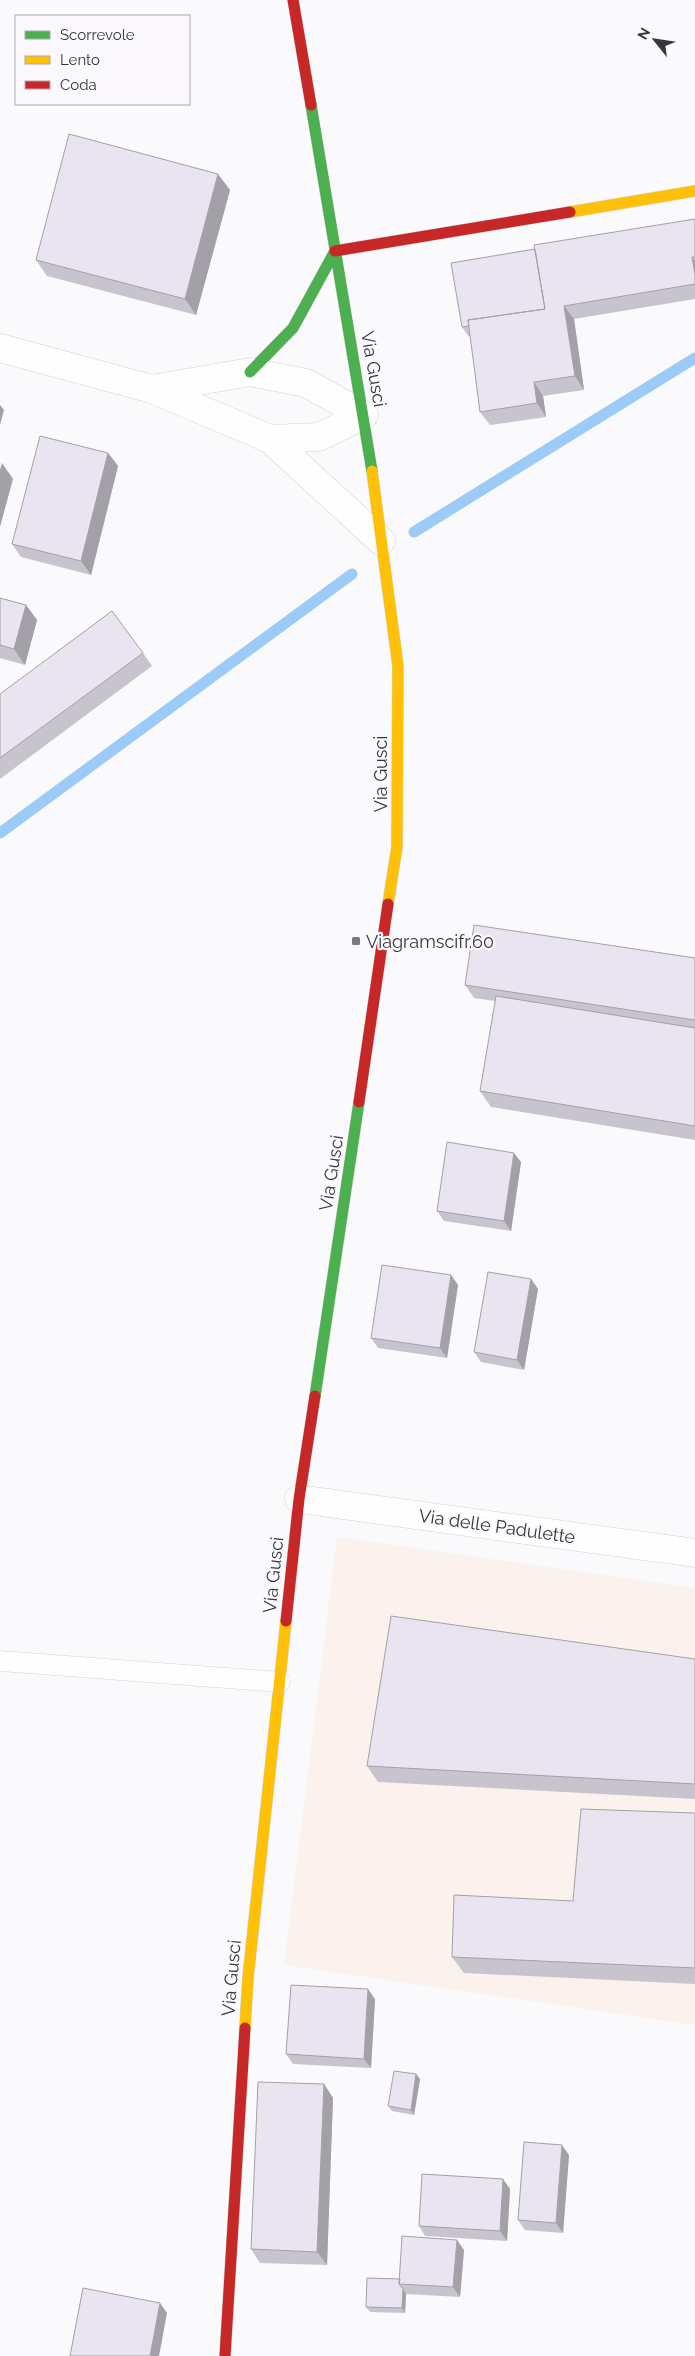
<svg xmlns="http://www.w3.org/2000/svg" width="695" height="2356" font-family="Raleway,sans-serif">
<rect width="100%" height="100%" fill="#faf9fc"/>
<path fill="#fbf1ed" d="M337 1537 695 1588V2025L284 1965Z"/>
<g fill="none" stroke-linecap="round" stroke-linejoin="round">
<path stroke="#9dcbf7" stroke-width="11" d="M414 532 695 358
M0 833 352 574"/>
<g stroke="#d3d2d4" stroke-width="21">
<path id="lane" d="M0 1661 280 1682"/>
</g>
<g stroke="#d3d2d4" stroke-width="29">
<path id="street" d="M0 348 152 389 270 439 381 541
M152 389 250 372 306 383 364 415
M270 439 319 437 364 415
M299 1499 695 1553"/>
</g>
<g stroke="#d3d2d4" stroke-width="12">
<path id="fast" d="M311 105 372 471
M250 372 293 328 335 251
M315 1396 359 1102"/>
</g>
<g stroke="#d3d2d4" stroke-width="12">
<path id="slow" d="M570 212 695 191
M372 471 398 666 397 847 388 904
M245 2028 248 1978 286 1621"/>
</g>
<g stroke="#d3d2d4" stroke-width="12">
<path id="jam" d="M293 0 311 105
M335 251 570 212
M359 1102 388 904
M286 1621 299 1499 315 1396
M225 2356 245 2028"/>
</g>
<use href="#lane" stroke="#fefeff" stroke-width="20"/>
<use href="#street" stroke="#fefeff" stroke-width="28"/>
<use href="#fast" stroke="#4caf50" stroke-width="11"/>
<use href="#slow" stroke="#ffc107" stroke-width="11"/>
<use href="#jam" stroke="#c62828" stroke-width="11"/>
</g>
<path fill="#c8c4ce" d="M230 190 196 315 47 276 36 260Z
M695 219V299L574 319 584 390 543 396 546 417 490 425 480 412 470 336 469 337 462 327 535 249Z
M108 453 118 466 91 575 21 557 12 544Z
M0 598 26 605 37 620 25 665 0 658Z
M143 653 152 666 0 779V694Z
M695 958V1140L491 1107 480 1091 495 1001 474 998 465 985Z
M521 1162 511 1231 444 1221 437 1211Z
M451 1275 458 1285 447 1358 378 1348 371 1338Z
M531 1279 538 1289 524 1370 481 1362 474 1352Z
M695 1659V1799L378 1782 367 1766Z
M695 1813V1984L464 1973 452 1957 573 1901Z
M375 1999 371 2068 293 2064 286 2054Z
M416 2074 420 2079 414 2115 392 2111 388 2106Z
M324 2084 333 2098 327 2265 260 2263 251 2249Z
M569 2155 563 2233 525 2230 518 2220Z
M503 2179 510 2189 507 2241 425 2236 419 2226Z
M464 2250 460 2297 406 2294 405 2313 370 2312 366 2307 400 2279Z"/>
<path fill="#a3a0a7" d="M218 174 230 190 196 315 185 299Z
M692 257 695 261V274Z
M564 306 574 319 584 390 575 376Z
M534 382 543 396 546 417 537 403Z
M0 405 4 410 0 425Z
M108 453 118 466 91 575 81 561Z
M2 463 13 479 0 527V470Z
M26 605 37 620 25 665 14 649Z
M514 1153 521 1162 511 1231 504 1221Z
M451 1275 458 1285 447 1358 440 1348Z
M531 1279 538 1289 524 1370 517 1360Z
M368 1989 375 1999 371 2068 364 2059Z
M416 2074 420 2079 414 2115 411 2110Z
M324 2084 333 2098 327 2265 317 2252Z
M562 2145 569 2155 563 2233 556 2223Z
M503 2179 510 2189 507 2241 500 2231Z
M457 2240 464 2250 460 2297 453 2287Z
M403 2289 406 2294 405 2313 402 2308Z
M160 2303 167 2313 159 2356H150Z"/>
<path fill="#e9e4ef" stroke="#a3a0a7" d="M69 134 218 174 185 299 36 260Z
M695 219V257H692L695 274V284L564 306 575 376 534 382 537 403 480 412 468 320 545 309 534 245Z
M535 249 545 309 468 320 469 326 462 327 451 263Z
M40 436 108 453 81 561 12 544Z
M0 598 26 605 14 649 0 645Z
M112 611 143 653 0 758V694Z
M474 925 695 958V1020L465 985Z
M496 996 695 1028V1126L480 1091Z
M447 1142 514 1153 504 1221 437 1211Z
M382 1265 451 1275 440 1348 371 1338Z
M488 1272 531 1279 517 1360 474 1352Z
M391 1616 695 1659V1784L367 1766Z
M581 1809 695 1813V1968L452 1957 454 1895 573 1901Z
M291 1985 368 1989 364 2059 286 2054Z
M394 2071 416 2074 411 2110 388 2106Z
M258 2082 324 2084 317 2252 251 2249Z
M524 2142 562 2145 556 2223 518 2220Z
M422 2174 503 2179 500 2231 419 2226Z
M402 2236 457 2240 453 2287 399 2284Z
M367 2278 400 2279 399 2284 403 2289 402 2308 366 2307Z
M83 2288 160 2303 150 2356H70Z"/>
<rect fill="#7b7a7d" stroke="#faf8fd" stroke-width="2" x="351" y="936" width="10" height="10" rx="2.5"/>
<g text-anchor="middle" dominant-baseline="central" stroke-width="4.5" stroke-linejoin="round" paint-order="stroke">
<g font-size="18" fill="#363638" stroke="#faf8fd">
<text transform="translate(374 369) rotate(80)">Via Gusci</text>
<text transform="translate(380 774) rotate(-90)">Via Gusci</text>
<text transform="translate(331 1173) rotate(-81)">Via Gusci</text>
<text transform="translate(497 1526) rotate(8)">Via delle Padulette</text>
<text transform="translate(273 1575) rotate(-84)">Via Gusci</text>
<text transform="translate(231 1978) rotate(-85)">Via Gusci</text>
</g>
<g font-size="18" fill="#363638" stroke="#faf8fd" text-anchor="start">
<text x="366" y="941">Viagramscifr.60</text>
</g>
</g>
<rect x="15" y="15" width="175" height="90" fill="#faf8fd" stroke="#acaaae"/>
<rect x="25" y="31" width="25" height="8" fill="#4caf50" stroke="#acaaae"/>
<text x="60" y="40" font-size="15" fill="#363638">Scorrevole</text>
<rect x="25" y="56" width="25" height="8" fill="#ffc107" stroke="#acaaae"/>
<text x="60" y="65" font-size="15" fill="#363638">Lento</text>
<rect x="25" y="81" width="25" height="8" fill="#c62828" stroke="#acaaae"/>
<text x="60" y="90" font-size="15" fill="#363638">Coda</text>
<g transform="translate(655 40) rotate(300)" stroke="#faf8fd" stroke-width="4" paint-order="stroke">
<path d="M0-4L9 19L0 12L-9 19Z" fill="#363638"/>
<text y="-8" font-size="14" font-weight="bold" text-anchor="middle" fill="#363638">N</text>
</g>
</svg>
